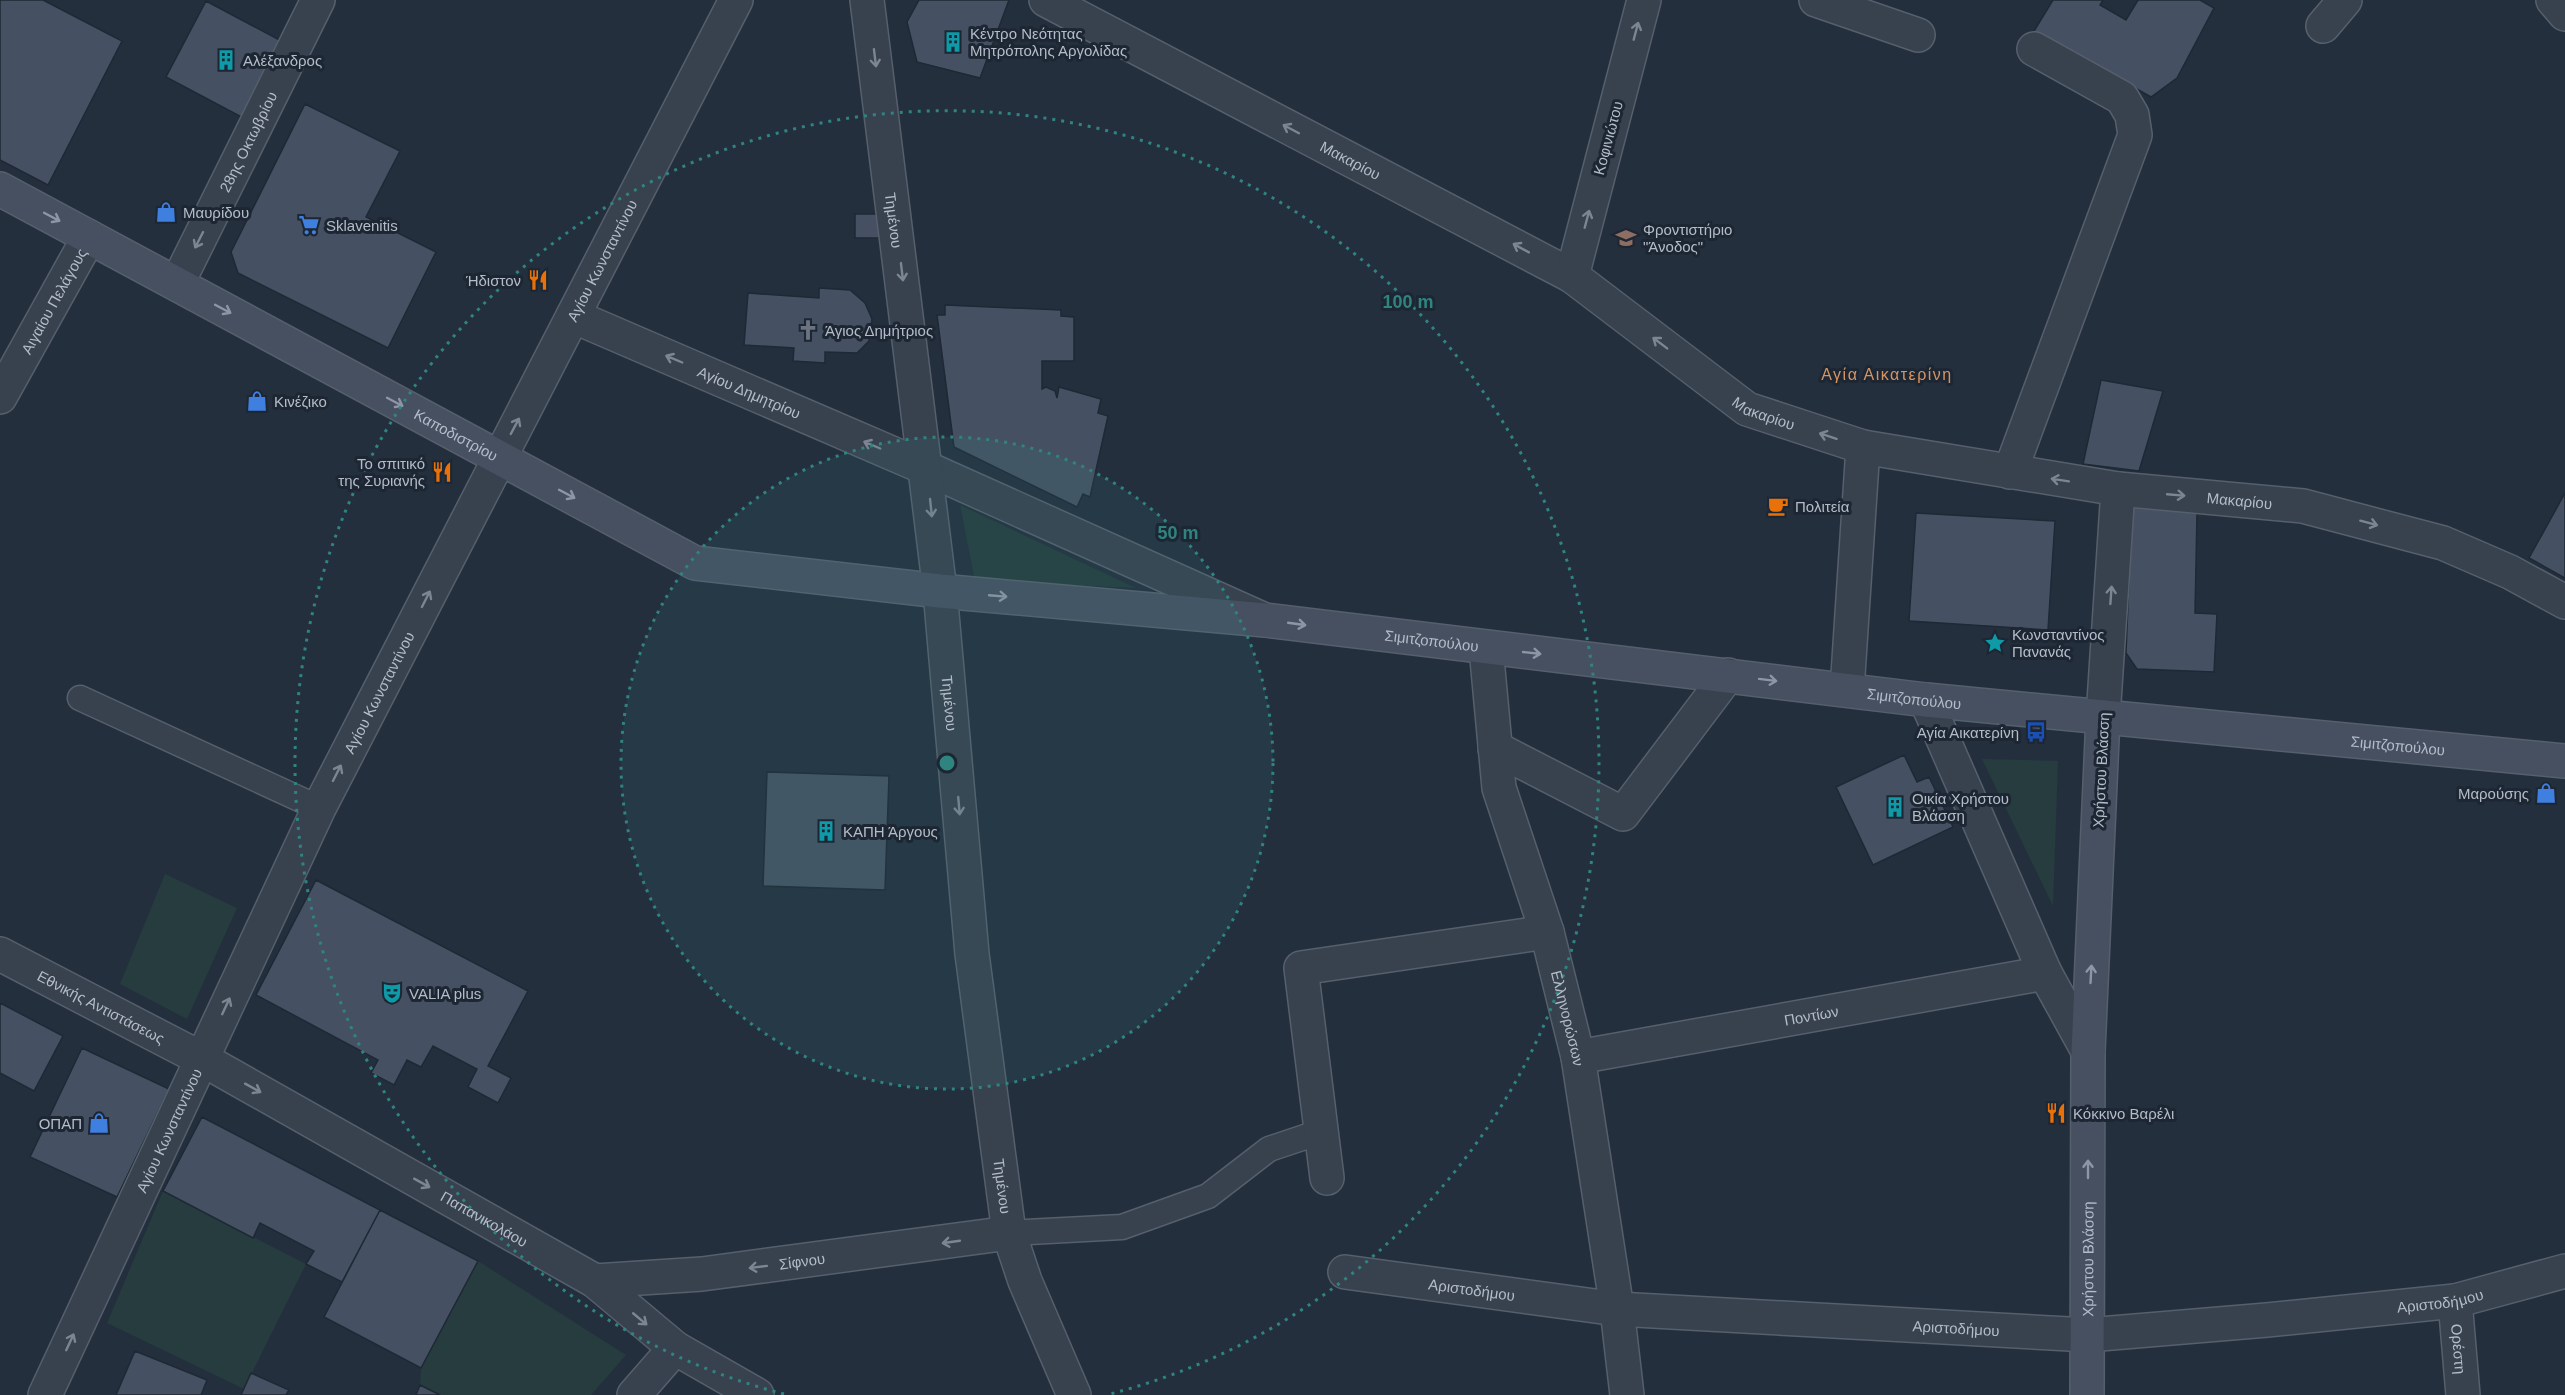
<svg xmlns="http://www.w3.org/2000/svg" width="2565" height="1395" font-family="Arial,sans-serif">
<rect width="100%" height="100%" fill="#242f3e"/>
<path fill="#263c3f" d="M960 505 1136 588 975 581Z
M1982 759 2058 761 2053 906Z
M165 874 237 908 187 1019 120 984Z
M163 1191 306 1264 244 1389 107 1323Z
M478 1261 626 1355 591 1395H440L420 1385 421 1368Z"/>
<path fill="#455162" stroke="#1f2835" stroke-width="1.5" d="M0 0H43L122 41 48 185 0 160Z
M919 0H1009L980 78 917 62 907 22Z
M2053 0H2103L2100 5 2126 20 2138 0H2200L2214 8 2177 78 2151 97 2034 31Z
M206 1 287 44 247 120 166 77Z
M305 104 400 151 366 217 436 252 388 348 238 273 231 252Z
M855 214H880L881 238H855Z
M819 288 850 290 865 303 872 319 869 341 857 353 825 352V363L793 361 794 348 744 345 748 293 819 298Z
M945 305 1061 310V316L1074 317V361H1042V389L1046 387 1055 391 1057 398 1059 387 1101 399 1098 413 1108 416 1090 497 1083 494 1077 507 954 447 937 315H945Z
M2101 380 2163 391 2139 471 2083 464Z
M2565 493V578L2529 558Z
M2132 505 2197 513 2195 613 2217 614 2214 672 2137 669 2126 653Z
M1916 513 2055 521 2048 630 1909 621Z
M1904 755 1917 782 1929 777 1953 827 1873 865 1836 787Z
M767 772 889 776 885 890 763 886Z
M316 880 528 991 488 1066 511 1078 498 1103 468 1087 477 1069 433 1046 421 1067 407 1060 394 1085 371 1073 378 1060 256 995Z
M0 1003 63 1036 34 1091 0 1073Z
M82 1048 169 1089 117 1197 30 1157Z
M202 1117 380 1210 342 1282 306 1264 314 1251 260 1223 253 1238 163 1191Z
M380 1210 478 1261 421 1368 324 1317Z
M135 1351 207 1380 201 1395H116Z
M251 1373 289 1390 286 1395H241Z
M420 1385 440 1395H416Z"/>
<g fill="none" stroke-linecap="round" stroke-linejoin="round">
<g stroke="#565f6c" stroke-width="27">
<path id="service" d="M80 698 319 808
M1009 1233 1122 1227 1208 1196 1269 1149 1320 1132"/>
</g>
<g stroke="#565f6c" stroke-width="36">
<path id="pedestrian" d="M926 468 1260 618
M1847 690 1863 447"/>
</g>
<g stroke="#565f6c" stroke-width="36">
<g id="minor">
<path id="s1" d="M1046 0 1572 276"/>
<path d="M1816 0 1918 35"/>
<path d="M2553 0 2565 14"/>
<path d="M2323 26 2345 0"/>
<path id="s2" d="M177 284 318 0"/>
<path id="s3" d="M573 316 926 468"/>
<path id="s4" d="M0 397 89 237"/>
<path d="M2010 472 2135 135 2132 115 2122 98 2034 49"/>
<path id="s5" d="M2118 489 2303 506 2443 543 2510 572 2565 602"/>
<path id="s6" d="M1486 648 1499 788 1547 932 1578 1057 1617 1309 1627 1395"/>
<path d="M1926 700 2045 973 2088 1051"/>
<path d="M1495 748 1623 814 1728 675"/>
<path id="s7" d="M0 954 202 1059 595 1281 675 1348 757 1395"/>
<path id="s8" d="M1578 1057 2045 973"/>
<path d="M1327 1178 1301 968 1547 932"/>
<path id="s9" d="M1345 1272 1617 1309 2088 1335 2267 1320 2455 1301 2565 1271"/>
<path id="s10" d="M595 1281 702 1274 1009 1233"/>
<path id="s11" d="M2455 1301 2463 1395"/>
<path id="s12" d="M45 1395 319 808 736 0"/>
<path d="M634 1395 675 1348"/>
</g>
</g>
<g stroke="#565f6c" stroke-width="36">
<g id="tertiary">
<path id="s13" d="M867 0 940 591 972 954 1009 1233 1025 1281 1074 1395"/>
<path id="s14" d="M1644 0 1572 276 1747 409 1863 447 2118 489 2103 717"/>
</g>
</g>
<g stroke="#565f6c" stroke-width="36">
<g id="secondary">
<path id="s15" d="M0 189 695 563 940 591 1265 620 1926 700 2565 761"/>
<path id="s16" d="M2087 1395 2088 1051 2103 717"/>
</g>
</g>
<use href="#service" stroke="#38414e" stroke-width="24"/>
<use href="#pedestrian" stroke="#38414e" stroke-width="33"/>
<use href="#minor" stroke="#38414e" stroke-width="33"/>
<use href="#tertiary" stroke="#38414e" stroke-width="33"/>
<use href="#secondary" stroke="#465061" stroke-width="33"/>
</g>
<defs><path id="oneway-shaft" d="M-6 0H5M1.5-3L5.5 0L1.5 3" fill="none" stroke-width="1.6" stroke-linecap="round" stroke-linejoin="round" transform="scale(1.5)"/></defs>
<g stroke="#7c8592">
<use href="#oneway-shaft" transform="translate(1636 31) rotate(-75)"/>
<use href="#oneway-shaft" transform="translate(875 58) rotate(83)"/>
<use href="#oneway-shaft" transform="translate(1291 129) rotate(-152)"/>
<use href="#oneway-shaft" transform="translate(1587 219) rotate(-75)"/>
<use href="#oneway-shaft" transform="translate(199 240) rotate(117)"/>
<use href="#oneway-shaft" transform="translate(1521 248) rotate(-151)"/>
<use href="#oneway-shaft" transform="translate(902 272) rotate(83)"/>
<use href="#oneway-shaft" transform="translate(1660 343) rotate(-143)"/>
<use href="#oneway-shaft" transform="translate(674 359) rotate(-157)"/>
<use href="#oneway-shaft" transform="translate(515 426) rotate(-62)"/>
<use href="#oneway-shaft" transform="translate(1828 436) rotate(-162)"/>
<use href="#oneway-shaft" transform="translate(872 445) rotate(-157)"/>
<use href="#oneway-shaft" transform="translate(2060 480) rotate(-171)"/>
<use href="#oneway-shaft" transform="translate(2176 495) rotate(5)"/>
<use href="#oneway-shaft" transform="translate(931 508) rotate(84)"/>
<use href="#oneway-shaft" transform="translate(2369 523) rotate(15)"/>
<use href="#oneway-shaft" transform="translate(2111 595) rotate(-86)"/>
<use href="#oneway-shaft" transform="translate(426 599) rotate(-63)"/>
<use href="#oneway-shaft" transform="translate(337 773) rotate(-63)"/>
<use href="#oneway-shaft" transform="translate(959 806) rotate(85)"/>
<use href="#oneway-shaft" transform="translate(226 1006) rotate(-65)"/>
<use href="#oneway-shaft" transform="translate(253 1088) rotate(29)"/>
<use href="#oneway-shaft" transform="translate(422 1183) rotate(29)"/>
<use href="#oneway-shaft" transform="translate(951 1242) rotate(172)"/>
<use href="#oneway-shaft" transform="translate(758 1267) rotate(173)"/>
<use href="#oneway-shaft" transform="translate(640 1319) rotate(40)"/>
<use href="#oneway-shaft" transform="translate(70 1342) rotate(-65)"/>
</g>
<g stroke="#8e96a5">
<use href="#oneway-shaft" transform="translate(52 217) rotate(28)"/>
<use href="#oneway-shaft" transform="translate(223 309) rotate(28)"/>
<use href="#oneway-shaft" transform="translate(395 402) rotate(28)"/>
<use href="#oneway-shaft" transform="translate(567 494) rotate(28)"/>
<use href="#oneway-shaft" transform="translate(998 596) rotate(5)"/>
<use href="#oneway-shaft" transform="translate(1297 624) rotate(8)"/>
<use href="#oneway-shaft" transform="translate(1532 653) rotate(6)"/>
<use href="#oneway-shaft" transform="translate(1768 680) rotate(7)"/>
<use href="#oneway-shaft" transform="translate(2091 974) rotate(-87)"/>
<use href="#oneway-shaft" transform="translate(2088 1169) rotate(-90)"/>
</g>
<circle cx="947" cy="763" r="326" fill="#308480" fill-opacity=".12"/>
<g fill="none" stroke="#308480" stroke-width="3" stroke-dasharray="3 6">
<circle cx="947" cy="763" r="326"/>
<path d="M784 1394A652 652 0 1 1 1110 1394"/>
</g>
<defs>
<g id="building-bare" transform="scale(1.62)"><path d="M-4-6H4V6H1V3H-1V6H-4ZM-2.5-4.3h1.7v1.8h-1.7ZM.8-4.3h1.7v1.8H.8ZM-2.5-1h1.7V.8h-1.7ZM.8-1h1.7V.8H.8Z" fill="#0f9aa8" stroke="#1d2633" stroke-width="2.5" paint-order="stroke"/></g>
<g id="shop-bare" transform="scale(1.62)"><path d="M-5-2.5h2.3a2.7 3.5 0 0 1 5.4 0H5L5.5 6h-11ZM-1.5-2.5h3a1.5 2.3 0 0 0-3 0Z" fill="#3f7fe0" stroke="#1d2633" stroke-width="2.5" paint-order="stroke"/></g>
<g id="supermarket-bare" transform="scale(1.62)"><path d="M-6-5.5h2.5l.6 2H6L4.5 2H-2.5L-4.4-4H-6ZM-1.5 3.2a1.3 1.3 0 1 0 .1 0ZM3 3.2a1.3 1.3 0 1 0 .1 0Z" fill="#3f7fe0" stroke="#1d2633" stroke-width="2.5" paint-order="stroke"/></g>
<g id="school-bare" transform="scale(1.62)"><path d="M0-5L7-2L0 1L-7-2ZM-4 1L0 2.5L4 1V4Q0 6-4 4Z" fill="#8d6e63" stroke="#1d2633" stroke-width="2.5" paint-order="stroke"/></g>
<g id="restaurant-bare" transform="scale(1.62)"><path d="M-5-6h1v4h1v-4h1v4h1v-4h1v5L-1.5 .5V6h-2V.5L-5-1ZM5-6V6H3V1.5H1.5Q1.5-4 5-6Z" fill="#e8710a" stroke="#1d2633" stroke-width="2.5" paint-order="stroke"/></g>
<g id="church-bare" transform="scale(1.62)"><path d="M-1.2-6h2.4v3.5h3.3v2.4h-3.3V6h-2.4V-.1h-3.3v-2.4h3.3Z" fill="#6b7280" stroke="#1d2633" stroke-width="2.5" paint-order="stroke"/></g>
<g id="cafe-bare" transform="scale(1.62)"><path d="M-5.5-4.5H6V0H3Q3 3.5 0 3.5H-2.5Q-5.5 3.5-5.5 0ZM3-3.2v2h1.7v-2ZM-6 4.5H4V6H-6Z" fill="#e8710a" stroke="#1d2633" stroke-width="2.5" paint-order="stroke"/></g>
<g id="sight-bare" transform="scale(1.62)"><path d="M0-6L1.8-2.2L6-1.7L2.9 1.2L3.7 5.4L0 3.3L-3.7 5.4L-2.9 1.2L-6-1.7L-1.8-2.2Z" fill="#0f9aa8" stroke="#1d2633" stroke-width="2.5" paint-order="stroke"/></g>
<g id="bus-bare" transform="scale(1.62)"><path d="M-5-6H5V4H4V6H2V4H-2V6H-4V4H-5ZM-3.5-4V0h7V-4ZM-3.5 1.2v1.5H-2V1.2ZM2 1.2v1.5H3.5V1.2Z" fill="#1a4fb4" stroke="#1d2633" stroke-width="2.5" paint-order="stroke"/></g>
<g id="theatre-bare" transform="scale(1.62)"><path d="M-5-5.5Q0-4 5-5.5V0Q5 5 0 6Q-5 5-5 0ZM-3.3-2.5H-1v1.5H-3.3ZM1-2.5H3.3v1.5H1ZM-2.8 1Q0 5.5 2.8 1Z" fill="#0f9aa8" stroke="#1d2633" stroke-width="2.5" paint-order="stroke"/></g>
</defs>
<g fill-rule="evenodd">
<use href="#building-bare" x="953" y="42"/>
<use href="#building-bare" x="226" y="60"/>
<use href="#shop-bare" x="166" y="212"/>
<use href="#supermarket-bare" x="309" y="225"/>
<use href="#school-bare" x="1626" y="238"/>
<use href="#restaurant-bare" x="538" y="280"/>
<use href="#church-bare" x="808" y="330"/>
<use href="#shop-bare" x="257" y="401"/>
<use href="#restaurant-bare" x="442" y="472"/>
<use href="#cafe-bare" x="1778" y="506"/>
<use href="#sight-bare" x="1995" y="643"/>
<use href="#bus-bare" x="2036" y="732"/>
<use href="#shop-bare" x="2546" y="793"/>
<use href="#building-bare" x="1895" y="807"/>
<use href="#building-bare" x="826" y="831"/>
<use href="#theatre-bare" x="392" y="993"/>
<use href="#restaurant-bare" x="2056" y="1113"/>
<use href="#shop-bare" x="99" y="1123"/>
</g>
<g text-anchor="middle" dominant-baseline="central" stroke-width="6" stroke-linejoin="round" paint-order="stroke">
<g font-size="15" fill="#b4bcc9" stroke="#1d2633" text-anchor="start">
<text x="970" y="33">Κέντρο Νεότητας<tspan x="970" dy="17">Μητρόπολης Αργολίδας</tspan></text>
<text x="243" y="60">Αλέξανδρος</text>
<text x="183" y="212">Μαυρίδου</text>
<text x="326" y="225">Sklavenitis</text>
<text x="1643" y="229">Φροντιστήριο<tspan x="1643" dy="17">"Άνοδος"</tspan></text>
<text x="521" y="280" text-anchor="end">Ήδιστον</text>
<text x="825" y="330">Άγιος Δημήτριος</text>
<text x="274" y="401">Κινέζικο</text>
<text x="425" y="463" text-anchor="end">Το σπιτικό<tspan x="425" dy="17">της Συριανής</tspan></text>
<text x="1795" y="506">Πολιτεία</text>
<text x="2012" y="634">Κωνσταντίνος<tspan x="2012" dy="17">Πανανάς</tspan></text>
<text x="2019" y="732" text-anchor="end">Αγία Αικατερίνη</text>
<text x="2529" y="793" text-anchor="end">Μαρούσης</text>
<text x="1912" y="798">Οικία Χρήστου<tspan x="1912" dy="17">Βλάσση</tspan></text>
<text x="843" y="831">ΚΑΠΗ Άργους</text>
<text x="409" y="993">VALIA plus</text>
<text x="2073" y="1113">Κόκκινο Βαρέλι</text>
<text x="82" y="1123" text-anchor="end">ΟΠΑΠ</text>
</g>
<g font-size="15" fill="#b4bcc9" stroke="#1d2633">
<text transform="translate(1608 138) rotate(-75)">Κοφινιώτου</text>
<text stroke="none"><textPath href="#s2" startOffset="159">28ης Οκτωβρίου</textPath></text>
<text stroke="none"><textPath href="#s1" startOffset="344">Μακαρίου</textPath></text>
<text stroke="none"><textPath href="#s13" startOffset="222">Τημένου</textPath></text>
<text stroke="none"><textPath href="#s12" startOffset="1264">Αγίου Κωνσταντίνου</textPath></text>
<text stroke="none"><textPath href="#s4" startOffset="110">Αιγαίου Πελάγους</textPath></text>
<text stroke="none"><textPath href="#s3" startOffset="192">Αγίου Δημητρίου</textPath></text>
<text stroke="none"><textPath href="#s14" startOffset="522">Μακαρίου</textPath></text>
<text stroke="none"><textPath href="#s15" startOffset="518">Καποδιστρίου</textPath></text>
<text stroke="none"><textPath href="#s5" startOffset="122">Μακαρίου</textPath></text>
<text stroke="none"><textPath href="#s15" startOffset="1530">Σιμιτζοπούλου</textPath></text>
<text stroke="none"><textPath href="#s12" startOffset="778">Αγίου Κωνσταντίνου</textPath></text>
<text stroke="none"><textPath href="#s15" startOffset="2016">Σιμιτζοπούλου</textPath></text>
<text stroke="none"><textPath href="#s13" startOffset="708">Τημένου</textPath></text>
<text stroke="none"><textPath href="#s15" startOffset="2502">Σιμιτζοπούλου</textPath></text>
<text transform="translate(2101 770) rotate(-87)">Χρήστου Βλάσση</text>
<text stroke="none"><textPath href="#s7" startOffset="114">Εθνικής Αντιστάσεως</textPath></text>
<text stroke="none"><textPath href="#s8" startOffset="237">Ποντίων</textPath></text>
<text stroke="none"><textPath href="#s6" startOffset="381">Ελληνορώσων</textPath></text>
<text stroke="none"><textPath href="#s12" startOffset="292">Αγίου Κωνσταντίνου</textPath></text>
<text stroke="none"><textPath href="#s13" startOffset="1194">Τημένου</textPath></text>
<text stroke="none"><textPath href="#s7" startOffset="552">Παπανικολάου</textPath></text>
<text stroke="none"><textPath href="#s16" startOffset="136">Χρήστου Βλάσση</textPath></text>
<text stroke="none"><textPath href="#s10" startOffset="208">Σίφνου</textPath></text>
<text stroke="none"><textPath href="#s9" startOffset="128">Αριστοδήμου</textPath></text>
<text stroke="none"><textPath href="#s9" startOffset="1100">Αριστοδήμου</textPath></text>
<text stroke="none"><textPath href="#s9" startOffset="614">Αριστοδήμου</textPath></text>
<text stroke="none"><textPath href="#s11" startOffset="48">Ορέστη</textPath></text>
</g>
<g font-size="16" letter-spacing="1.5" fill="#d59563" stroke="#1d2633">
<text x="1887" y="374">Αγία Αικατερίνη</text>
</g>
</g>
<circle cx="947" cy="763" r="9" fill="#308480" stroke="#1d2633" stroke-width="3"/>
<g font-size="18" text-anchor="middle" font-weight="bold" fill="#308480" stroke="#1d2633" stroke-width="6" stroke-linejoin="round" paint-order="stroke">
<text x="1408" y="308">100 m</text>
<text x="1178" y="539">50 m</text>
</g>
</svg>
